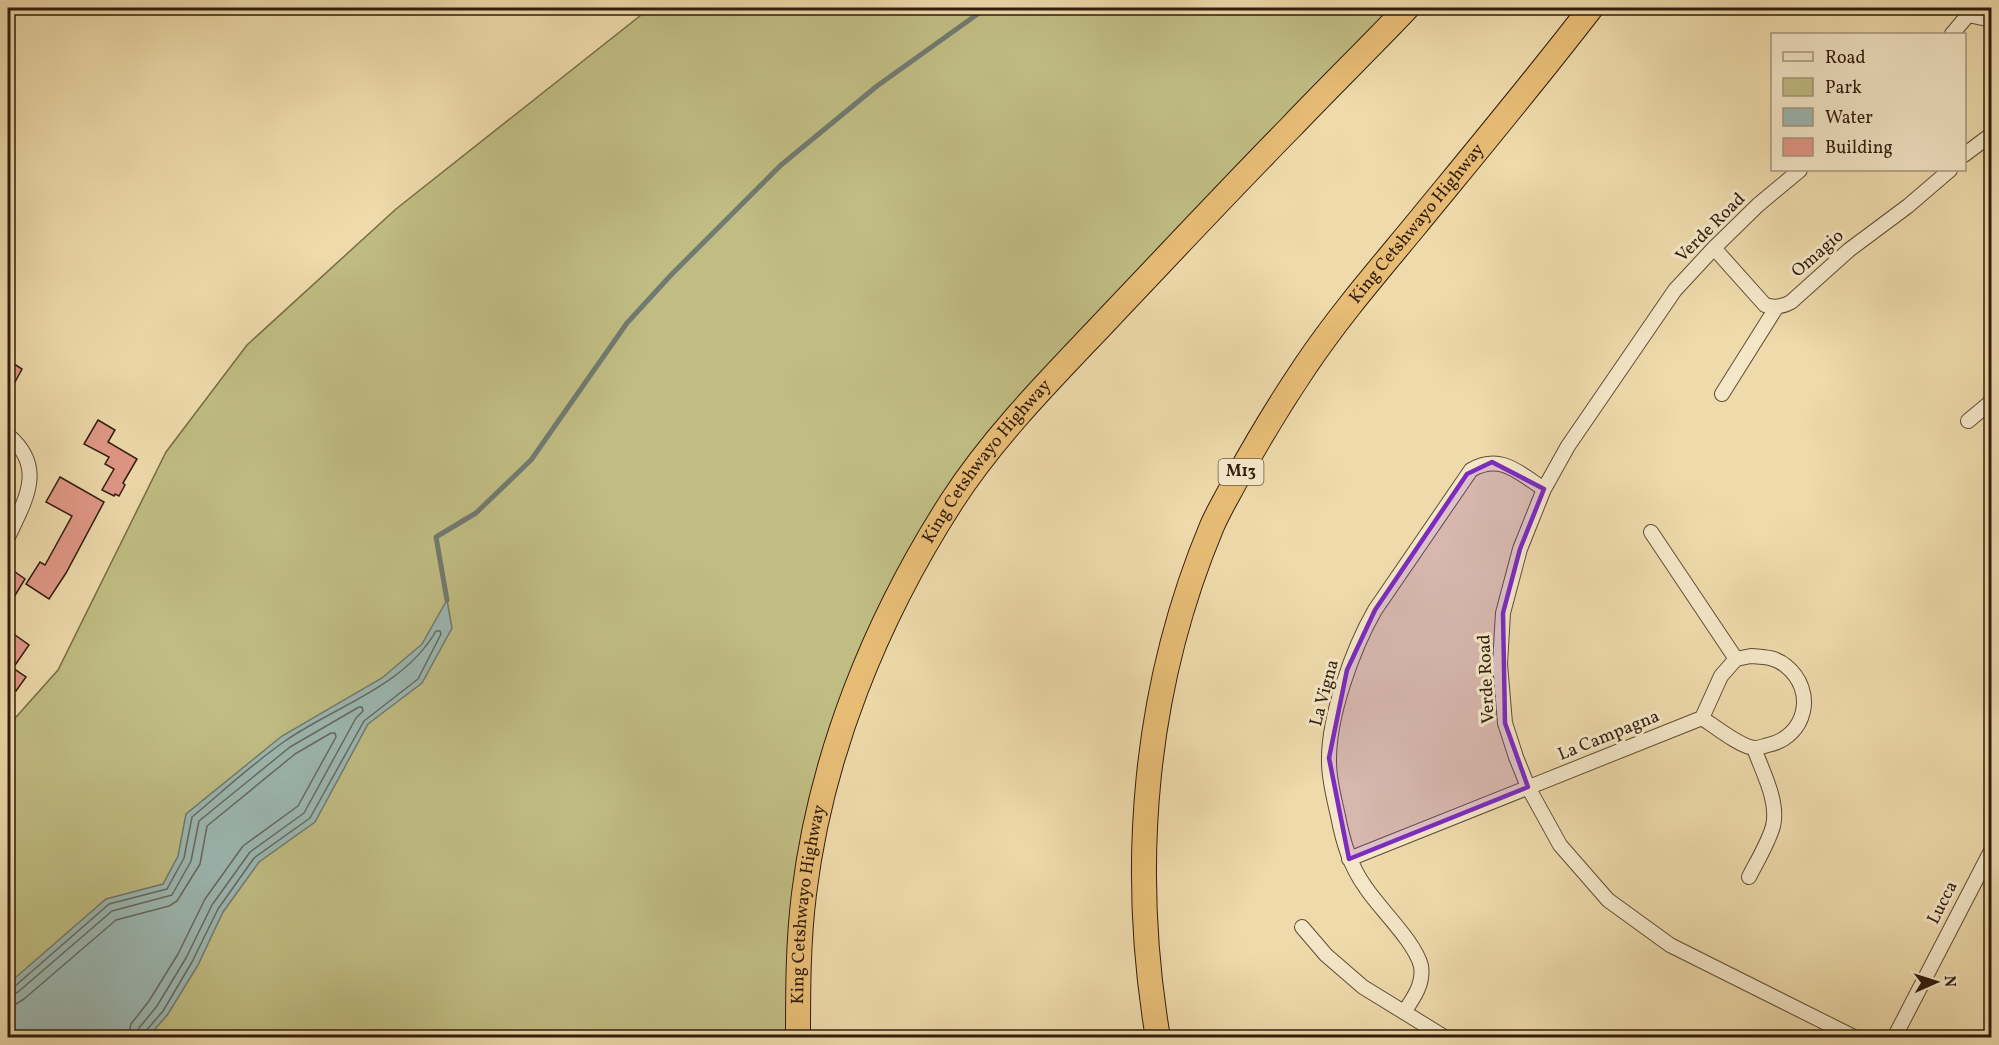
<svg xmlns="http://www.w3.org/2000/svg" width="1999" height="1045" font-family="Vollkorn,serif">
<rect width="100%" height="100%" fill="#eedaab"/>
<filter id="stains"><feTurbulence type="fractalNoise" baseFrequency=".00333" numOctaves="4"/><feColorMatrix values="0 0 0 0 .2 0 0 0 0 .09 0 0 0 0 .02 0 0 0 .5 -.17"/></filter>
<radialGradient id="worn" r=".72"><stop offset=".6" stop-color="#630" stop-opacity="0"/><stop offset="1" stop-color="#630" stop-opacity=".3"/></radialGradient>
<path fill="#c0bd83" stroke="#786c48" stroke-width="1.5" d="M650 8H1407L954 498 828 773 798 1037H8V726L58 670 166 452 247 345 396 209Z"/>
<path fill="#9cb8b3" stroke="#717a71" stroke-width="1.5" d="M447 600 452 628 422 683 368 724 315 822 259 862 223 912 198 965 168 1014 148 1037H8V984L106 899 163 884 178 856 186 814 282 736 382 678 422 644Z"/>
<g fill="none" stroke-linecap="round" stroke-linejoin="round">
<path stroke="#666a60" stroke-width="1.5" d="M8 988 14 987 109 904 167 889 184 858 192 817C222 792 252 764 285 741 335 706 404 687 436 631H440L441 634 418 679 364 721 310 818 254 858 218 909 192 962 163 1011 145 1032 144 1038
M8 996 18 992 112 911 172 895 191 861 199 821 290 747 359 707H362L363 711 356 718 304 813 250 852 212 905 186 958 157 1006 139 1028 137 1038
M8 1005 16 1004 24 999 116 920 169 906 177 901 200 864 207 826 295 754 331 733H335L336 737 298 806 243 846 205 899 178 954 149 1001 131 1024 128 1038"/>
<path stroke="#717a71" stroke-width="5" d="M447 600 436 537 476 513 531 460 627 323 671 275 781 165 877 86 986 8"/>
</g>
<path fill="#e19887" stroke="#311c0d" stroke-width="1.5" d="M8 360 22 369 8 395Z
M98 420 115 430 108 442 137 459 123 483 125 485 119 496 115 494 114 496 102 490 114 469 105 464 109 457 84 444Z
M60 477 104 502 66 573 49 599 26 584 40 562 45 565 72 516 46 502Z
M8 567 25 579 8 607Z
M8 630 29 645 13 668 26 677 16 691 8 685Z"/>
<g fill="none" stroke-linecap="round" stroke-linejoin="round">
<g stroke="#604c34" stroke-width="16">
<path id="street" d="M1968 15 1992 20
M1952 34 1974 8
M1964 155 1992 134
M1800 170 1758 205 1714 248 1675 290 1568 446 1544 489 1520 549 1503 613 1500 664 1505 723 1516 757 1528 787 1560 845 1608 900 1670 945 1856 1038
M1714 248 1765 305C1775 308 1782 307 1791 302L1849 250 1908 206 1950 170
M1722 394 1776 308
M1968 421 1992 401
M8 435C46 467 26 499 8 537
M1651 532 1736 659
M1751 656C1764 657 1776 657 1786 666 1817 691 1806 737 1768 745 1764 746 1759 748 1755 748 1742 748 1714 726 1702 718L1721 676 1736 659Z
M1349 859 1702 718
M1749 877C1757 861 1768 844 1773 826 1779 801 1762 771 1754 748
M1302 927 1326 955 1363 987 1446 1038
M1404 1012C1413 999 1424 984 1421 966 1415 942 1380 909 1366 888 1350 866 1343 842 1338 816 1334 798 1329 780 1329 762 1328 717 1353 648 1375 610L1471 470C1501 453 1519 473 1544 489
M1894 1038 1992 849"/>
</g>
<g stroke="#311c0d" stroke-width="26">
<g id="highway">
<path id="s1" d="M798 1038C798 990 798 942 804 894 821 755 876 619 952 501 998 430 1060 370 1118 308 1175 248 1232 187 1290 128 1329 87 1369 48 1407 8"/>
<path id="s2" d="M1158 1038C1129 866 1144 688 1212 526 1219 510 1228 495 1236 480 1258 440 1281 402 1306 365 1339 316 1377 272 1415 226 1474 154 1534 82 1591 8"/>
</g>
</g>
<use href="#street" stroke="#f4e7c8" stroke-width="14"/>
<use href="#highway" stroke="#e7bd76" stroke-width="24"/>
</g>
<path fill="#7b2cbf" fill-opacity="0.2" stroke="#7b2cbf" stroke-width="4.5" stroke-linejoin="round" d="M1492 462 1544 489 1520 549 1503 613 1505 723 1528 787 1349 859 1329 758 1347 670 1375 610 1467 474Z"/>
<g text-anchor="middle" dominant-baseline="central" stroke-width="6" stroke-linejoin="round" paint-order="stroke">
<rect fill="#f4e7c8" stroke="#6c5945" stroke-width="1.5" x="1218.5" y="459" width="45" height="26" rx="4.5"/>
<g font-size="16" font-weight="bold" fill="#311c0d">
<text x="1241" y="472">M13</text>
</g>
<g font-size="18" fill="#311c0d" stroke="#f4e7c8">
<text stroke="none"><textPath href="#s2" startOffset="888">King Cetshwayo Highway</textPath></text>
<text transform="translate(1711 228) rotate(-45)">Verde Road</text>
<text transform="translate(1818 254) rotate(-41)">Omagio</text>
<text stroke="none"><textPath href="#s1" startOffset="620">King Cetshwayo Highway</textPath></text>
<text transform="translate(1487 679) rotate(-93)">Verde Road</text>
<text transform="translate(1325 693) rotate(-75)">La Vigna</text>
<text transform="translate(1609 736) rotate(-22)">La Campagna</text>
<text transform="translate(1943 903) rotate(-63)">Lucca</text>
<text stroke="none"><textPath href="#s1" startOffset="134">King Cetshwayo Highway</textPath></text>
</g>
</g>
<rect width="1999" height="1045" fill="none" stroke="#eedaab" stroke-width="30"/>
<rect x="9" y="9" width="1981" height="1027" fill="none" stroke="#311c0d" stroke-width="3"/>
<rect x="15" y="15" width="1969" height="1015" fill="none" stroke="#311c0d" stroke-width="1.5"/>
<rect x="1771" y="33" width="195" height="138" fill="#f4e7c8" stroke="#a6967d" stroke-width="1.5"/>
<rect x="1783" y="52" width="30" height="9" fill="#f4e7c8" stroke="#a6967d" stroke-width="1.5"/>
<text x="1825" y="63" font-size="18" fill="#311c0d">Road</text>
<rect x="1783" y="78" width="30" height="18" fill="#c0bd83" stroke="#a6967d" stroke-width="1.5"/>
<text x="1825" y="93" font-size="18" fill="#311c0d">Park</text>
<rect x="1783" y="108" width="30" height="18" fill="#9cb8b3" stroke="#a6967d" stroke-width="1.5"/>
<text x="1825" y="123" font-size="18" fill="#311c0d">Water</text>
<rect x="1783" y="138" width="30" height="18" fill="#e19887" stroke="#a6967d" stroke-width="1.5"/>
<text x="1825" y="153" font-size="18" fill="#311c0d">Building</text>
<g transform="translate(1936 982) rotate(87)" stroke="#f4e7c8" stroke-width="4.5" paint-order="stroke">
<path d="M0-4.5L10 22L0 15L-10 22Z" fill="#311c0d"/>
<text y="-9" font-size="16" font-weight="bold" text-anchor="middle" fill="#311c0d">N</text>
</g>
<rect width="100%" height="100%" filter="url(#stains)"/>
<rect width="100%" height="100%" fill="url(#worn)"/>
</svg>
